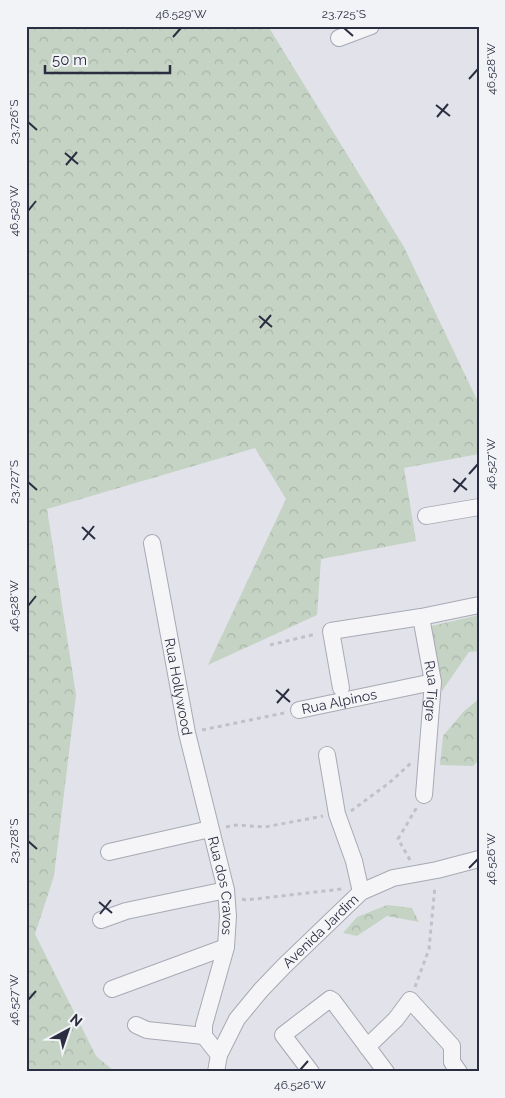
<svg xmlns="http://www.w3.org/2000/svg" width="505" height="1098" font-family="Raleway,sans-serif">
<defs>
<pattern id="forest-crowns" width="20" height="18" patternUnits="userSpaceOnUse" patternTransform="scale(1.25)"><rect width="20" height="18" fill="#c4d3c3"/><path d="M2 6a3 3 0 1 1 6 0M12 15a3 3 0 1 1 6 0" fill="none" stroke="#a9b5a9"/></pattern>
</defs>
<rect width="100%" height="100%" fill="#e2e3ea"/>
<path fill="url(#forest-crowns)" d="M26 26H268L404 247 479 404V454L404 468 416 541 321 559 317 615 208 665 286 499 255 448 47 509 76 695 54 876 35 934 96 1056 115 1072H26Z
M479 615V651L469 652 442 691 427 627Z
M479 699V760L473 766 440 765 443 736 464 711Z
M387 905 412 908 419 922 387 916 357 936 343 933 357 917Z"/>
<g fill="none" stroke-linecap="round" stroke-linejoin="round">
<g stroke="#a7a9b4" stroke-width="18">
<g id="minor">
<path d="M339 38 371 26"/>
<path d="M426 516 479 507"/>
<path id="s1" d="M152 543 187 733 226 890 228 916 226 947 204 1025V1036L219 1055"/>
<path id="s2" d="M421 617 433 682 424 795"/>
<path d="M341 688 331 631 421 617 479 605"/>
<path id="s3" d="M299 710 433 682"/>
<path d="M327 755 337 814 354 861 361 892"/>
<path d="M109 852 210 829"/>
<path d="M101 920 126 911 226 890"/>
<path d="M112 989 226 947"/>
<path d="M136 1025 147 1030 204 1036"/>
<path d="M367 1047 396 1019 410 1000 452 1046V1062L459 1072"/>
<path id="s4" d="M216 1072 219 1055 237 1019 261 990 284 966 361 892 393 878 437 870 479 859"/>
<path d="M311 1072 283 1035 330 999 333 1001 386 1072"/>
</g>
</g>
<path stroke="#c0c1c8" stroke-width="3" stroke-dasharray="4 4" stroke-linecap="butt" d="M270 645 316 634
M202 730 284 713
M351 811 389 783 411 763
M226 827 237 825 265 827 323 816
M410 860 398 839 417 807
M242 899 246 900 342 889
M415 987 429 949 435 886"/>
<use href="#minor" stroke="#f5f5f8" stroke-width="16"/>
</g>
<path fill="none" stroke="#2b2e41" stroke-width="2" d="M344 28 353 36M173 37 181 28M469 79 478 69M436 105 450 116M437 117 448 104M28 122 37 130M65 153 78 164M66 165 77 152M28 211 36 201M259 316 272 327M260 328 271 315M469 474 478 464M453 479 467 490M28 482 37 490M454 492 466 478M82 527 95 539M83 540 94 526M28 606 36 596M276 690 290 702M277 703 289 689M28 841 37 849M469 868 478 859M99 902 112 913M100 914 111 900M28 1000 36 991M300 1070 308 1061"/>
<g text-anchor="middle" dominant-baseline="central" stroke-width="4" stroke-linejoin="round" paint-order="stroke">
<g font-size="14" fill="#2b2e41" stroke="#f2f3f7">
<text stroke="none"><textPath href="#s1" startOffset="146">Rua Hollywood</textPath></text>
<text stroke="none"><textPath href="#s2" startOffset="75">Rua Tigre</textPath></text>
<text stroke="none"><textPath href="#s3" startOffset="41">Rua Alpinos</textPath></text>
<text stroke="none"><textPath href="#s1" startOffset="350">Rua dos Cravos</textPath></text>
<text stroke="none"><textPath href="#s4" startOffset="179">Avenida Jardim</textPath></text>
</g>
</g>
<rect width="505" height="1098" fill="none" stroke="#f2f3f7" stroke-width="55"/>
<g transform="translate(68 1030) rotate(40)" stroke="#f2f3f7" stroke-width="4" paint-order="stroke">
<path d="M0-4L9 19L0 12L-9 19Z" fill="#2b2e41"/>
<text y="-8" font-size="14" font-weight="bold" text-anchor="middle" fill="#2b2e41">N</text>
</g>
<path d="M45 65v8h125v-8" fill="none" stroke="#2b2e41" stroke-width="2.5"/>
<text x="52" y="65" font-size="15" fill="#2b2e41" stroke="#f2f3f7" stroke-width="4" paint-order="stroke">50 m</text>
<rect x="28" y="28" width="450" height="1042" fill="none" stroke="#2b2e41" stroke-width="2"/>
<g font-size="12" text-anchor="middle" fill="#2b2e41">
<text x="181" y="18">46.529°W</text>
<text x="344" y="18">23.725°S</text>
<text transform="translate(491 69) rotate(-90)" y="4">46.528°W</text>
<text transform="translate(14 122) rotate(-90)" y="4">23.726°S</text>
<text transform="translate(14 211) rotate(-90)" y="4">46.529°W</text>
<text transform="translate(491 464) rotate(-90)" y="4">46.527°W</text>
<text transform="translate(14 482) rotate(-90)" y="4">23.727°S</text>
<text transform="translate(14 606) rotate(-90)" y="4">46.528°W</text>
<text transform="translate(14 841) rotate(-90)" y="4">23.728°S</text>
<text transform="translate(491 859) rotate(-90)" y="4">46.526°W</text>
<text transform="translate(14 1000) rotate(-90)" y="4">46.527°W</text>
<text x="300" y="1089">46.526°W</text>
</g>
</svg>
